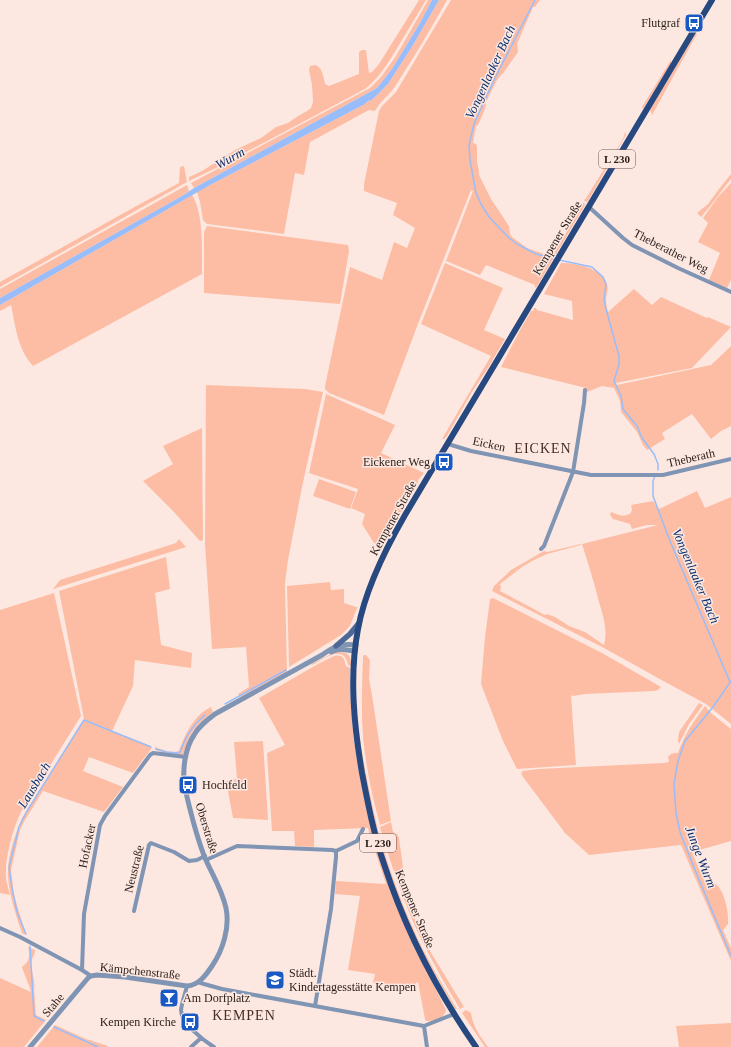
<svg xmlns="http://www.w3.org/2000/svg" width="731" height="1047" font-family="Georgia,serif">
<rect width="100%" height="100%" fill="#fde8e1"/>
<path fill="#fdbda4" d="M419 0H426C418 13 410 27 402 40 391 58 381 77 365 89L218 167 189 181V177L202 171 237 149 261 138 276 127 288 123 298 116 307 111 311 108 313 102 312 85 309 70 310 66 316 65C323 69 323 76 325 84L329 86 359 74V52L362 50H366L369 73 372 72 379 64Z
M428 0H432L420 23 392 69 377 88 194 188 191 183 370 88 381 77 396 56Z
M439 0H447C431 29 414 57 396 85 390 95 380 101 375 111L369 110 310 142 304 175 295 173 284 234 207 224 203 220 200 202 197 192 198 190 207 185H210L365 104 368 101 372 100 388 84 413 45Z
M451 0H540L535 7H533L517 44 518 52 504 72 497 80 486 102 485 109 478 125 476 126 473 143 476 144 477 147V162L479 171V175L491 199 509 226 510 234 512 237 527 248 552 257 584 202 585 205 536 288 535 287V285L486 265 480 275 446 261 473 191 471 190 416 329 384 415 329 393 325 389V386L350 267 382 280 394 242 407 248 415 228 393 215 397 203 364 191V184L379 111 382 106 396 92Z
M696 33 697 34 652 115 650 110 676 66V63H678L679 61 678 59 682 56Z
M671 60V64L643 109 642 107Z
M625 132 626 134V135L588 201 586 202 584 200 586 198 623 139Z
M184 166 187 182 0 287V282L140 204 179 183 180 167Z
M731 174V179C721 191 712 205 701 217L697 213 708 204 719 189Z
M731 183V280L727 288 709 280 720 253 698 242 708 223 703 218 718 197Z
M187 185 189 191 182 196 0 298V289Z
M192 195C204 213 202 252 202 274L33 366C17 348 16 328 11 305L0 311V305Z
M207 226 348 245 349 251 340 304 204 293V232Z
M445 263 503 288 484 330 505 339 488 368 472 392 447 436 444 439H442L491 356 421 324Z
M561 263C575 263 603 268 607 284 609 289 606 295 606 300 606 304 607 308 608 312L634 289 652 305 661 297 707 318 708 317 731 327 692 368 616 383 617 385 711 365 731 346V426L721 431 711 439 692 414 662 433 665 439 647 450 643 445 637 432 621 412 620 401 614 388 602 386 587 392 586 388 501 367 520 330 531 311H533L534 308H536L537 310 573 320 572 301 544 294Z
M206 385 305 389 323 392 302 487 288 560 285 583 287 672 240 697 238 694 249 687 246 647 212 649 205 544Z
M326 394 395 425 381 453 424 473 418 480V483L383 544 382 547 374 543 362 524 365 514 351 508 358 489 309 473Z
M202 428 203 540 200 541 173 511 143 481 173 464 163 446Z
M319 479 356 492 350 509 313 496Z
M697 491 705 508 731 497V724L706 704 667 683 604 648 492 591 494 586 511 570 544 551 547 552 581 544V545L547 554 534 560 522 567 500 584 501 588 500 591 545 615 547 614 555 617 569 626 585 632 604 645C608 630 603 616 599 602 594 582 588 563 582 544L658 525H647L632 529 630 524 613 519 610 515 611 512C619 515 623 518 631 513L632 509 631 505 653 501 659 509Z
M179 539 186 547 53 589 60 580 176 543Z
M166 557 170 589 155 593 161 645 192 653 191 668 135 660 133 686 112 731 151 746V749L133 773 89 757 83 771 123 787 104 812 43 791 25 820 20 830 11 870 14 895 26 935 22 933C16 915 9 895 8 876 7 857 15 835 22 818L84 719 59 591Z
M330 582 331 590 344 589V603L359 608H357L350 626 341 635 289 667 287 586Z
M54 593 81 716 22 810C14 825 6 854 6 871 5 879 8 887 10 895L0 893V610Z
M493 598 602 653 661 687 658 690 654 691 585 694 573 696 571 695 576 765 517 769 503 741 481 684 485 637 490 599Z
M335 652C346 652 352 653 351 666L348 665C344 643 324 659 312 665L311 664Z
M364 655H366L370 660 369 679 372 695 391 821 380 825C372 796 366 767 363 737 361 710 362 683 363 656Z
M334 656C344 654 344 659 346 666L350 668V693L353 734 359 773 369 819 425 967 446 1010C445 1018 434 1022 426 1021L425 1019 418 982 416 983 417 991 373 983 375 974 348 970 360 896 335 894 336 881 386 884 369 833 368 828 314 830V847L295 846 294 831H272L267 753 285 745 259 698 318 664Z
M699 703 703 705 689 724 679 744 678 741 679 732Z
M705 706 712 714 731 729V841L692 852 698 867 705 882C709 882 714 882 717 885 725 893 729 913 728 924L723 930 731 948V961L681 845 589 855 565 833 523 777 521 773 523 771 538 769 663 763 669 762 668 757C671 753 673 753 678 753 684 735 693 722 705 706Z
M211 707 213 712C204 719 194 727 189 738 187 743 186 748 184 754L182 755 165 753 155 750V747C163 750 171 754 179 751 185 734 194 715 211 707Z
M360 740C365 770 371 800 378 830 387 863 399 897 413 928 425 956 441 982 457 1009H455C438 980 421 951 408 920 389 877 376 831 367 786 364 771 362 756 359 741Z
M263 741 268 820 233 818 226 781 237 779 234 742Z
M391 822 393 832 397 834 399 838 403 867 405 891 414 917 430 951 464 1007 460 1009C446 986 433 963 421 939 404 903 391 865 380 827Z
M28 947 35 950C35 955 32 958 31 963 31 972 36 981 34 990L36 1015 46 1020 24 1047H0V978L31 992C29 983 24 975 22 967 30 961 30 955 28 947Z
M466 1010 471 1013C473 1027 480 1036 488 1047H485L462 1013Z
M731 1023V1047H679L676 1026Z
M55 1025 86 1039 105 1045 109 1047H37Z"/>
<path fill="#99bdfa" d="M432 0H439L413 45 388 84 372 100 368 101 365 104 210 185 0 305V298L182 196 194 188 377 88 392 69 420 23Z"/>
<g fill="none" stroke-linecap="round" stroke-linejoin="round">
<path stroke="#99bdfa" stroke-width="1.5" d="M535 0 495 78 478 115 474 124 469 145 470 160 476 193 481 204 489 217 509 238 517 244 536 254 555 259
M559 260 592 267 603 277 606 284 604 299 606 309 619 356V364L614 381 621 396 623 409 637 426 642 438 654 454 658 464V470
M655 476 653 481V496L670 541 730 682
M731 681 713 707 685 741 678 761 674 784 676 813 680 832 693 865 731 956
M225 704 286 670
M156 749 167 752 178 753 180 752C186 736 192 726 205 715
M26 934 17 912 12 888 9 867 19 827 27 811 84 720 151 747
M30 946 34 1016 44 1021
M54 1027 98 1047"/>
<path stroke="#8094b4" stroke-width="4" d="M589 207 623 238 632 245 678 268 731 292
M448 444 471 451 591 475H663L731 459
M541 549 544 546 573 472 584 403 585 390
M336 851 357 841 363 829
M206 860 237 846 332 850 336 851V857L331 909 315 1006
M134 911 149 845 151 843 174 852 189 861 197 860 205 856
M0 928 20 937 82 970 91 976
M82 970 84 914 100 825 105 816 150 755 153 753 186 757
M198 982 204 984 222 989 424 1026
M187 986C185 994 182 1002 181 1010 181 1023 204 1041 214 1047
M424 1026 454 1014
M424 1026 427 1047
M191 1047 201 1038"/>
<path stroke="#8094b4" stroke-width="5" d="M331 652C339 648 346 650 355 651
M30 1047 88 978 91 976 97 975 125 977 187 986C199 985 206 975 212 966 223 950 230 927 226 908 222 890 212 874 205 858 197 838 192 818 187 797 186 791 185 785 184 779 183 765 186 747 194 735 199 726 207 720 215 714L322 655C335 646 340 643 356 645"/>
<path stroke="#4d6896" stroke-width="5.5" d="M336 646 350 634 359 623"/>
<path stroke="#284980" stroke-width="6" d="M476 1047C437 991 405 929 384 864 374 835 368 804 362 773 354 726 349 676 358 629 365 590 386 548 405 515L712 0"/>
</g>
<defs>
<g id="bus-square" transform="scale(1)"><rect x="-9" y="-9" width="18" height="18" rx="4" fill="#1959c4" stroke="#fde8e1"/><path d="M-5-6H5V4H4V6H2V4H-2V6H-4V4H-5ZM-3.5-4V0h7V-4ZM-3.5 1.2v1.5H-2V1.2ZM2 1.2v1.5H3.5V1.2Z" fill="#fff"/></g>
<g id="school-square" transform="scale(1)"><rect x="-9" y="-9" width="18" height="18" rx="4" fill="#1959c4" stroke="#fde8e1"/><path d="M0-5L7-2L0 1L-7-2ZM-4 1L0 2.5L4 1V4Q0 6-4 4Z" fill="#fff"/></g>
<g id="bar-square" transform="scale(1)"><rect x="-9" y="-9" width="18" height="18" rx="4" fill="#1959c4" stroke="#fde8e1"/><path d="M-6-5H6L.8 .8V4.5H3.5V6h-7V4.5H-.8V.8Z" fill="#fff"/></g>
</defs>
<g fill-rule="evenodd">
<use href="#bus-square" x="694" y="23"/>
<use href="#bus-square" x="444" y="462"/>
<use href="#bus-square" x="188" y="785"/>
<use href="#school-square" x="275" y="980"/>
<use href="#bar-square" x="169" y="998"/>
<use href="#bus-square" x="190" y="1022"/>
</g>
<g text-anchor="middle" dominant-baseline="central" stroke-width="3" stroke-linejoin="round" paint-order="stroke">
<g fill="#fde8e1" stroke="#685954" stroke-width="1">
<rect x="599" y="150" width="36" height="18" rx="3"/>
<rect x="360" y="834" width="36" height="18" rx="3"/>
</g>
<g font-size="11" font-weight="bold" fill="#281c17">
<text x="617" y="159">L 230</text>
<text x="378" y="843">L 230</text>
</g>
<g font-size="12" fill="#281c17" stroke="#fde8e1" text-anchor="end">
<text x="680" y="23">Flutgraf</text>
<text x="430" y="462">Eickener Weg</text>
<text x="202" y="785" text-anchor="start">Hochfeld</text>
<text x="289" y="973" text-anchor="start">Städt.<tspan x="289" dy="14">Kindertagesstätte Kempen</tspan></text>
<text x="183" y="998" text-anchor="start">Am Dorfplatz</text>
<text x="176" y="1022">Kempen Kirche</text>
</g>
<g font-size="12" fill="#281c17" stroke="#fde8e1">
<text transform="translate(557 238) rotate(-59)">Kempener Straße</text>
<text transform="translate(671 251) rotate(27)">Theberather Weg</text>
<text transform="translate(489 444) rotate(12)">Eicken</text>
<text transform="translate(691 458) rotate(-13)">Theberath</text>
<text transform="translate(393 518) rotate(-61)">Kempener Straße</text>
<text transform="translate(207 828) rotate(73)">Oberstraße</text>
<text transform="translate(87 846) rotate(-78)">Hofacker</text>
<text transform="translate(134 869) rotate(-76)">Neustraße</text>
<text transform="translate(415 909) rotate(67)">Kempener Straße</text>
<text transform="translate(140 971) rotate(6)">Kämpchenstraße</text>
<text transform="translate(53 1005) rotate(-50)">Stahe</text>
</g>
<g font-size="13" font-style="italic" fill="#082e6e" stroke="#fde8e1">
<text transform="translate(490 72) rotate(-65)">Vongenlaaker Bach</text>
<text transform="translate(230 158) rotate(-29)">Wurm</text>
<text transform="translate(696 576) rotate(67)">Vongenlaaker Bach</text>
<text transform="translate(34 785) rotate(-59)">Lausbach</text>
<text transform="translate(701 857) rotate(69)">Junge Wurm</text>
</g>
<g font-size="14" letter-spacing="1" fill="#472d23" stroke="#fde8e1">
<text x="543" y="448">EICKEN</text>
<text x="244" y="1015">KEMPEN</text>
</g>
</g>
</svg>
